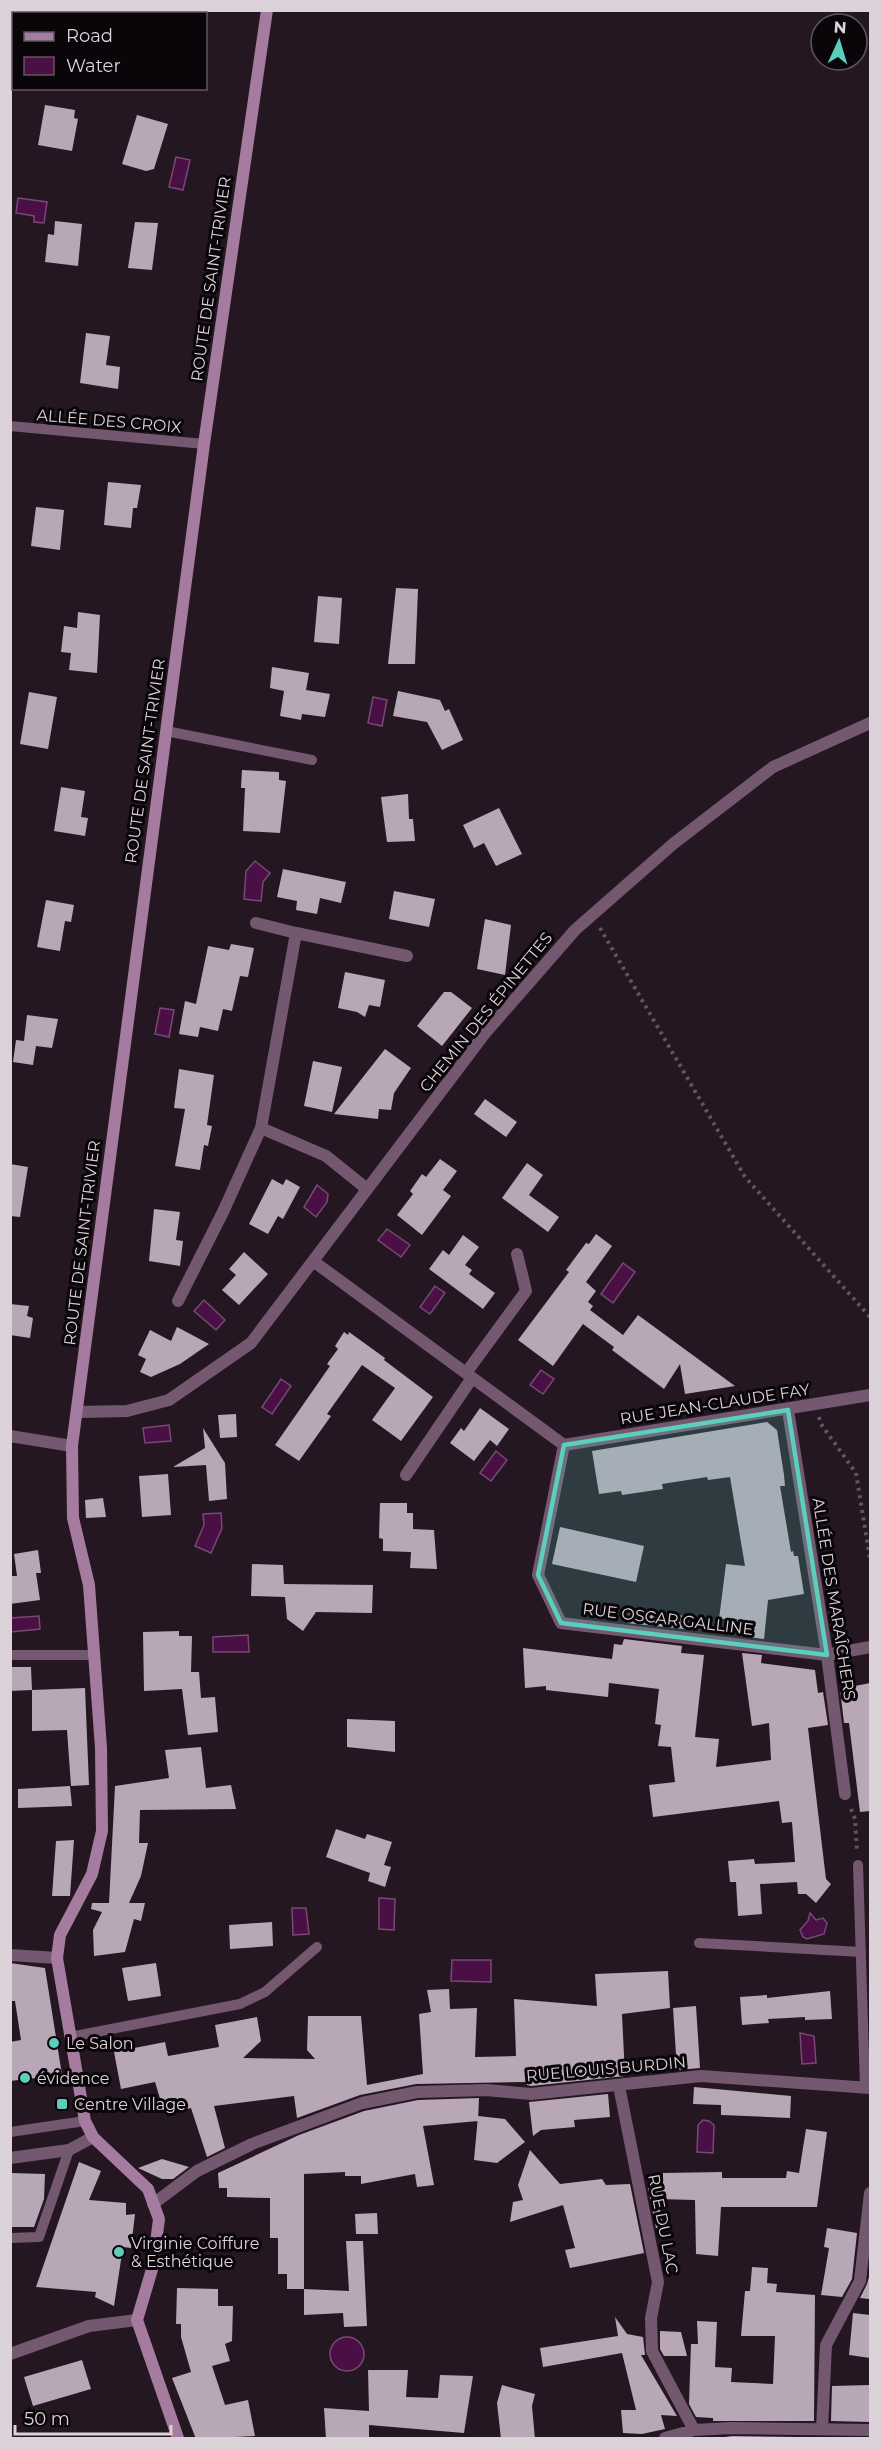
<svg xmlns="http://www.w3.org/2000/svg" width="881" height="2449" font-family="Montserrat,sans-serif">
<rect width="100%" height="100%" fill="#241722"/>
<path fill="#4a1046" stroke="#764a72" stroke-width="1.5" d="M176 157 190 160 183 190 169 187Z
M18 198 47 202 44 223 34 222V216L16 213Z
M373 697 387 700 382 726 368 723Z
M255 861 270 873 263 882 261 901 244 899 246 871Z
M160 1008 174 1010 169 1037 155 1034Z
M317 1185 328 1194 327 1202 316 1217 304 1207Z
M387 1229 410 1245 401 1257 378 1240Z
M623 1263 635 1272 613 1303 601 1294Z
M435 1286 445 1293 430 1314 420 1307Z
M204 1300 225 1320 216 1330 194 1311Z
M541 1370 554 1379 543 1394 530 1385Z
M281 1379 291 1386 272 1414 262 1407Z
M169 1425 171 1441 145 1443 143 1428Z
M496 1451 507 1460 491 1481 480 1473Z
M221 1513 222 1528 211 1553 195 1546 204 1525 203 1514Z
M39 1616 40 1629 11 1632V1618Z
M248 1635 249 1652H213V1637Z
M379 1898 395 1899 394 1930 379 1929Z
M292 1908H306L309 1934 293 1935Z
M810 1913 816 1920 823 1918 827 1923 824 1934 807 1939 803 1937 800 1930 808 1921Z
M452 1960H491V1982L451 1981Z
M800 2033 814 2036 816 2063 802 2064Z
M703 2120 709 2121 714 2125 713 2153 697 2152 698 2125Z
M330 2354a17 17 0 1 1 34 0a17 17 0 1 1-34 0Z"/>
<path fill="#b8a7b6" d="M45 105 75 110 74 118 78 119 72 151 38 145Z
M137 115 168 124 154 169 146 171 122 164Z
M55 221 82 224 78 266 45 262 48 234 54 235Z
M135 222 158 223 152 270 128 268Z
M86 333 110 336 106 365 120 367 118 389 80 383Z
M108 482 141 485 137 508H133L131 528 104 525Z
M36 507 64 510 60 550 31 546Z
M396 588 418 589 415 664H388Z
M318 596 342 598 339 644 314 642Z
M78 612 100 615 97 673 69 670 71 653 61 652 64 626 77 628Z
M272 667 309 673 306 690 330 694 325 717 302 714 301 720 280 716 284 691 270 688Z
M398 691 440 700 445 711 449 709 463 740 442 750 427 722 393 716Z
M29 692 57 697 48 749 20 744Z
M242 770 279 772V780L286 781 280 833 243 831 245 788H241Z
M61 787 85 791 81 817 88 818 85 836 54 831Z
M408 794 409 819H413L415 841 387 842 381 797Z
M499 808 522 854 496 866 484 843 474 848 463 825Z
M283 869 346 882 341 903 320 898 317 914 296 910 297 901 277 897Z
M394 891 435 899 429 927 389 919Z
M46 900 74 905 71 922 65 921 60 951 37 947Z
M485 919 511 925 505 975 477 969Z
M231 944 254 948 248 977 240 976 232 1011 223 1009 218 1031 200 1027 198 1037 179 1034 185 1001 196 1004 208 946 229 950Z
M345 972 385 980 380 1007 369 1005 365 1017 357 1012 338 1008Z
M444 992H451L472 1008 442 1046 417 1026Z
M27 1015 58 1019 52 1048 36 1046 33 1065 13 1062 16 1040 24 1041Z
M385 1049 411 1068 394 1093 391 1110 379 1109 378 1119 334 1114Z
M313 1061 342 1067 332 1112 304 1106Z
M179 1069 214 1075 207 1125 212 1126 208 1146 204 1145 200 1170 175 1166 185 1109 174 1108Z
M485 1099 517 1122 506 1137 474 1114Z
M440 1159 457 1171 443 1190 451 1196 422 1235 397 1215 413 1194 410 1191 422 1174 426 1177Z
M527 1163 543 1175 529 1195 559 1217 548 1232 502 1198Z
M10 1164 28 1167 20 1217 10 1216Z
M272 1179 283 1185 286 1179 300 1187 283 1219 278 1216 268 1234 249 1224Z
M154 1209 180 1212 176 1240 183 1241 180 1266 149 1261Z
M596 1234 612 1246 586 1282 596 1291 588 1302 593 1306 590 1310 623 1335 638 1315 735 1386 685 1394 680 1364 664 1389 612 1350 614 1347 583 1324 553 1366 518 1340 569 1272 566 1270 586 1243 589 1244Z
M463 1235 479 1247 465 1265 472 1270 469 1274 495 1293 483 1309 429 1269 443 1250 449 1255Z
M244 1252 268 1274 239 1305 222 1290 236 1275 229 1269Z
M10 1304 29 1306 27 1316 33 1318 30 1338 10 1335Z
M177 1327 209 1344 180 1364 151 1377 140 1372 146 1359 138 1355 150 1330 171 1341Z
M344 1332 348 1335 349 1332 385 1358 384 1360 433 1397 401 1441 372 1420 395 1388 362 1365 327 1414 331 1416 299 1461 275 1445 330 1366 327 1364 338 1349 335 1346Z
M480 1408 509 1429 497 1446 490 1440 474 1461 450 1443 461 1428 464 1431Z
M236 1414 237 1437 220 1438 218 1415Z
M767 1422 777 1430 784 1475 785 1486H780L791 1552 793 1551 794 1556H798L804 1594 768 1600 764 1639 740 1636 737 1619H719L726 1564 745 1566 730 1477 708 1480 707 1477 662 1484 663 1489 622 1495 621 1491 599 1494 592 1451Z
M203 1428 225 1463 227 1499 209 1501 206 1465 173 1467 205 1448Z
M168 1474 171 1515 142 1517 139 1476Z
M103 1498 106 1517 86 1518 85 1500Z
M380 1503H407V1513H413V1529L434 1530 437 1569 410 1568 411 1552 383 1551V1539L379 1538Z
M560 1527 644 1546 636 1582 552 1564Z
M38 1550 41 1573H36L40 1600 10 1604V1576H17L14 1554Z
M252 1564 283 1565 284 1584 373 1585 372 1613 316 1612 303 1631 287 1619 285 1597 251 1596Z
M630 1609 666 1617V1614L686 1616 684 1629 627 1623Z
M179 1631V1636H192L191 1672H199L201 1698 215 1697 218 1732 188 1735 182 1689 144 1691 143 1632Z
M624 1639 682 1646 681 1653 704 1655 695 1737 719 1739 716 1767 771 1760 769 1723 752 1726 742 1653 762 1655 761 1663 815 1670 818 1693 823 1692 828 1725 808 1728 826 1879 831 1884 816 1903 806 1894H798L797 1882 760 1884 762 1914 738 1916 736 1882H730L728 1861 754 1859 755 1864 795 1862 792 1822 782 1823 779 1801 653 1817 649 1785 675 1782 671 1747 658 1746 661 1725 655 1724 659 1689 609 1683 608 1697 546 1690V1686L525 1688 523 1648 612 1659 614 1644 622 1645Z
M10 1667H31L32 1690 10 1691Z
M870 1683V1811L860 1812 849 1723H844L840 1689Z
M85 1688 89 1785 71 1786 67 1730 32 1731V1690Z
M347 1719 395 1721V1752L347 1747Z
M201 1747 206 1788 231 1785 236 1809 140 1810 139 1843H148L141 1876 129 1903H145L141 1921 134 1919 125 1952 94 1956 93 1930 102 1912 91 1909 92 1903H109L115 1786 169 1778 165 1750Z
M70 1786 72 1806 18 1808V1789Z
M336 1829 365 1839 367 1834 392 1842 384 1865 391 1867 385 1887 368 1881 370 1873 326 1857Z
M74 1840 70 1896H52L56 1841Z
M272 1922 273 1946 230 1949 229 1925Z
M10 1963 45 1968 62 2075 10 2081V2042L21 2040 15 2001H10Z
M156 1963 161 1996 128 2001 122 1968Z
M668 1971 670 2008 622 2014 625 2076 531 2086 527 2085 526 2082 416 2084 360 2095 297 2118 294 2096 214 2106 225 2148 207 2157 191 2108 165 2115 155 2082 121 2089 114 2052 165 2042 168 2056 219 2047 215 2025 257 2017 261 2041 243 2058 315 2059 307 2050 308 2016H361L367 2085 423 2074 419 2014 431 2012 427 1990 449 1989 450 2009 477 2008 475 2057 516 2056 514 1999 597 2006 595 1974Z
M830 1991 832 2019 805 2020V2017L787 2018 768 2019 769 2023 742 2025 740 1997 767 1995V1998Z
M696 2006 700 2068 677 2070 673 2008Z
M694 2087 791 2096 790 2118 721 2115V2105L693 2104Z
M608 2094 610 2117 574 2120 575 2127 541 2130 533 2136 529 2102Z
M479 2098 478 2121 423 2126 434 2185 417 2187 415 2174 361 2184V2176H345V2172L304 2174V2289H287V2274H278V2238H270V2198L227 2197V2188H219L218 2173 299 2135 364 2111 418 2100Z
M478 2116 505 2119 525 2142 497 2163 474 2160Z
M806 2129 827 2132 817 2207H721L718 2256 696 2254 695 2200 658 2199 663 2226 656 2228 647 2183 663 2184V2173L722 2172V2178H786L787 2171 799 2173Z
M530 2150 560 2184 602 2179 606 2185 630 2184 644 2253 570 2268 565 2250 575 2248 563 2205 510 2222 513 2202 523 2200 518 2185Z
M162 2159 189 2167 173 2179H162L138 2168Z
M79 2162 101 2171 89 2200 126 2203V2215L135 2214 131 2248 123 2247 114 2306 95 2297 96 2292 36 2287Z
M10 2173 45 2174 44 2199 34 2227H10Z
M377 2213 378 2234H356L355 2214Z
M827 2228 857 2233 852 2279 842 2297 821 2295 829 2248 824 2247Z
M346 2241H363L367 2326 344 2327 343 2313 304 2315V2289L349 2291Z
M752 2267 768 2268 767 2283 777 2284 776 2292 815 2295 814 2421H713V2418L696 2417 689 2404 691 2344H698L697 2321 717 2322 715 2367 732 2368 731 2382 773 2384 775 2336H741L745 2291H750Z
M869 2277V2299L860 2298 867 2284Z
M177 2288 218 2289V2306H233L232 2341 225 2344 230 2361 212 2366 225 2405 248 2400 255 2436 196 2439 172 2378 191 2372 181 2337V2324H176Z
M853 2313 870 2315V2358L849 2355Z
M615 2317 627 2334 643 2337 645 2355H641L677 2416 661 2415 665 2429 642 2434 623 2433 621 2410H636L622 2353 543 2367 540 2348 618 2336Z
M660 2331 681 2332 687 2356H664L660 2349Z
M82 2360 91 2389 33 2406 24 2377Z
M368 2370H408L406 2397 438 2398 440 2375 473 2376 464 2433 369 2425V2439H326L324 2408 369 2411Z
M502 2385 535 2394 532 2406 535 2439H501L497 2403Z
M870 2385V2422L831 2421 832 2386Z
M732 2436 868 2438 711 2439Z"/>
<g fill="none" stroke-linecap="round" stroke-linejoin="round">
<path stroke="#61555f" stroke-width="4" stroke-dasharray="3 4.5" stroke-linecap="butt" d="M600 928 745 1177 870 1317
M819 1417 821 1424 856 1473 870 1559
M851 1809 855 1819 857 1851"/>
<path stroke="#745870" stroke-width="10" d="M10 426 204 444
M166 731 312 760
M10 1655H93
M858 1865 865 2087
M699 1943 861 1952
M70 2037 240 2004 265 1992 317 1947
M10 2132 85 2121
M10 2238 39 2237 69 2150"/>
<path stroke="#745870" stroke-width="12" d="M256 923 296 933
M367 1189 326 1156 261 1128 296 933 407 956
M313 1261 564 1445 538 1575 561 1623 827 1655 870 1647
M178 1301 223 1212 261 1128
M466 1373 526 1291 517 1254
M788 1410 827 1655 845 1794
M77 1412 127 1411 169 1400 251 1343 486 1032 575 930 673 844 773 767 870 723
M10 1436 72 1446
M564 1445 870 1395
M406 1475 472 1378
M10 1955 57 1958
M619 2086 658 2282 651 2318 652 2351 694 2430
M10 2158 69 2150 93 2137
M153 2204 197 2171 252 2144 362 2103 417 2092 486 2090 531 2094 701 2076 870 2088
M10 2354 89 2326 137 2320
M822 2429 826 2345 860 2281 870 2193
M665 2438 694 2430 732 2428 870 2430"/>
<path stroke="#a67ba0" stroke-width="12" d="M178 2438 137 2320 153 2266 159 2219 148 2189 93 2137 85 2121 57 1958 60 1935 92 1874 102 1831 101 1748 89 1585 73 1518 72 1446 204 444 267 10"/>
</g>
<path fill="#5bcebc" fill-opacity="0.2" stroke="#5bcebc" stroke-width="4.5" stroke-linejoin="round" d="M788 1410 827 1655 561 1623 538 1575 564 1445Z"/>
<g fill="#5bcebc" stroke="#090509" stroke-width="2">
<circle cx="54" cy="2043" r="6"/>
<circle cx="25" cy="2078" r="6"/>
<rect x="56" y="2098" width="12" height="12" rx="3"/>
<circle cx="119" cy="2252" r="6"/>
</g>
<g text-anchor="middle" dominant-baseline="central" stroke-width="6" stroke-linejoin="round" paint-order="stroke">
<g font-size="16" fill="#dcd3da" stroke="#090509">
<text transform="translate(211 279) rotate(-82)">ROUTE DE SAINT-TRIVIER</text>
<text transform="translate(109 421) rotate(5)">ALLÉE DES CROIX</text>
<text transform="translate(145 761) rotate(-82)">ROUTE DE SAINT-TRIVIER</text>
<text transform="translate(486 1012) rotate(-51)">CHEMIN DES ÉPINETTES</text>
<text transform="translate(82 1243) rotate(-83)">ROUTE DE SAINT-TRIVIER</text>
<text transform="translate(715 1404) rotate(-9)">RUE JEAN-CLAUDE FAY</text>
<text transform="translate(834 1599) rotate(81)">ALLÉE DES MARAÎCHERS</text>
<text transform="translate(668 1619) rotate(7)">RUE OSCAR GALLINE</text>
<text transform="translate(606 2069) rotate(-5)">RUE LOUIS BURDIN</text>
<text transform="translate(663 2224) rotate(79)">RUE DU LAC</text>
</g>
<g font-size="16" fill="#dcd3da" stroke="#090509" text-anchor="start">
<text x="66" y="2043">Le Salon</text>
<text x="37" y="2078">évidence</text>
<text x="74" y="2104">Centre Village</text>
<text x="131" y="2243">Virginie Coiffure<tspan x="131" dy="18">&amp; Esthétique</tspan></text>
</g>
</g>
<rect width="881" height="2449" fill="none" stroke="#dcd3da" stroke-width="24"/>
<rect x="12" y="12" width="195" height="78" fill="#090509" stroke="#5d575d" stroke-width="1.5"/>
<rect x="24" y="32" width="30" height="9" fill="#a67ba0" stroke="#5d575d" stroke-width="1.5"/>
<text x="66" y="42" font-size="18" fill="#dcd3da">Road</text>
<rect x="24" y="57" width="30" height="18" fill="#4a1046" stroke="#5d575d" stroke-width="1.5"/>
<text x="66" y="72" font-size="18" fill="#dcd3da">Water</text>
<g transform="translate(839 42) rotate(4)"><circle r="28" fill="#090509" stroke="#5d575d" stroke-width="1.5"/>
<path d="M0-4.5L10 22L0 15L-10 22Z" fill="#5bcebc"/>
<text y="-9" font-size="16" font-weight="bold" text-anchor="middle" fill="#dcd3da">N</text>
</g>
<path d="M15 2425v9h156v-9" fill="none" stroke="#dcd3da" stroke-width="3"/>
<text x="24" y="2425" font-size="18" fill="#dcd3da" stroke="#090509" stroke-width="4.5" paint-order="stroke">50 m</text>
</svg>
